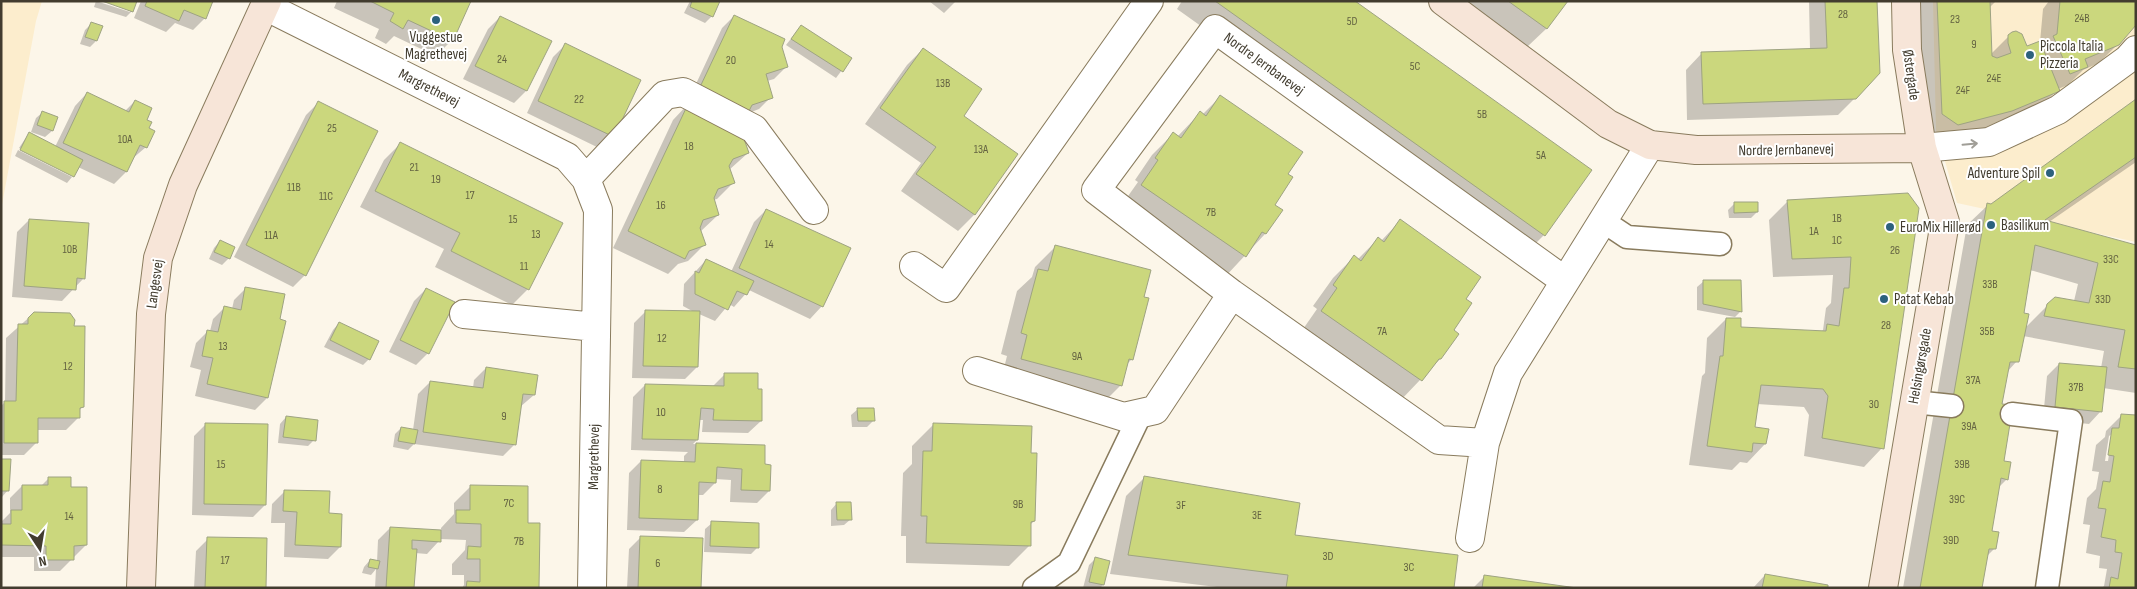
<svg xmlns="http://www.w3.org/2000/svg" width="2137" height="589" font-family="'Sofia Sans Condensed',sans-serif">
<rect width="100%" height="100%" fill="#fcf6e9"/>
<path fill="#fcedcd" d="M1 1H42L36 21 1 210Z
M1933 1H2136V242L1957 203 1936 130Z"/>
<path fill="#0003" fill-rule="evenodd" d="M96 1 130 12V9L132 11 126 17 94 7Z
M141 1H212L205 18 193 30 175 23 166 32 134 18Z
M337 1H470L452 40 436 56 394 36 386 44 375 38 379 29 334 8Z
M690 1H718L712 16 705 23 684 13Z
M929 1H956L944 13Z
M1182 1H1353L1544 235 1523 256 1177 9Z
M1464 1H1566L1546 29 1527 47Z
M1809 1H1876L1855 98 1838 115 1687 120 1686 70 1702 53 1810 50Z
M1915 1H1996L1989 8 1990 55 2012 33 2027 48 2040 42 2043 9 2049 1H2136L2118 44 2099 63 2083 70 2068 85 2058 89 2037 111 1990 132 1922 135Z
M734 16 781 47 786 67 774 79 767 81 771 97 759 109 744 115 689 99 722 28Z
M500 17 551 41 526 91 514 103 463 79 488 29Z
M92 23 101 27 96 41 90 47 80 44 85 30Z
M801 26 851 58 836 78 786 45Z
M565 45 640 80 601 149 527 113 553 57Z
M923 49 962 116 1016 154 974 215 958 231 901 191 921 163 865 124 907 65Z
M87 93 125 111 135 101 145 121 147 129 153 132 146 147 132 159 126 172 114 184 78 167 73 177V175L19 148 29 133 55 147 75 106Z
M1221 96 1287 174 1273 205 1281 211 1265 234 1224 278 1121 206 1138 182 1135 180 1152 155 1173 134 1177 137 1200 113 1202 115Z
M2136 101V162L2049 222 2136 246V393L2103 388 2101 411 2089 424 2043 419 2047 376 2059 364 2101 368 2104 351 2023 336 2017 361 2007 372 2001 405 2002 462 2007 479 1998 488 1990 532 1995 548 1986 557 1981 588H1903L1967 225 1988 205 1991 206ZM2030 270 2078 284 2074 301 2048 305 2025 328 2022 314Z
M318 103 305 275 293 287 234 257 306 115Z
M689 103 742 136 748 153 729 170 733 183 717 199 713 200 718 215 700 232 704 245 688 261 678 264 668 274 613 248 673 120Z
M43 112 57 117 52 131 45 137 31 132 36 118Z
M400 144 528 289 512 305 435 267 444 249 360 207 384 160Z
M18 150 72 177 67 183 15 156Z
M1907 195 1882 448 1864 467 1804 456 1809 415 1804 407 1757 404 1753 429 1765 444 1747 463 1740 462 1732 470 1689 465 1702 376 1705 373 1707 338 1726 319 1739 328 1821 332 1823 330 1826 308 1831 303 1833 275 1773 277 1769 220 1788 201Z
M1735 203 1757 212 1751 218H1729L1728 210Z
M766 210 822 306 810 319 749 290 734 307 729 304 715 321 699 314 697 367 685 379 632 378 634 323 646 311 694 312 683 306 684 284 706 260 731 272 754 222Z
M29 220 83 279 62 301 12 297 17 232Z
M1400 221 1464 300 1440 359 1400 401 1301 332 1317 309 1313 306 1333 278 1354 257 1357 260 1378 239 1381 241Z
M220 241 233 247 229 258 222 265 209 259 214 248Z
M1056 246 1142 298 1132 359 1126 365 1121 385 1100 406 1001 380 1007 356 1001 354 1017 291 1032 277 1035 267Z
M1704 281 1741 311 1735 317 1697 310V287Z
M246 288 278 320 285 322 267 398 255 410 195 396 201 370 190 367 196 343 208 331H210L213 319 225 307 232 309 234 300Z
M426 289 428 353 416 365 389 352 414 301Z
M34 313 82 407 79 411 78 418 66 430H37L36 443 24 455H1V406L5 402 6 338Z
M339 323 369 359 363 365 324 347 333 330Z
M486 368 534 395 520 407 515 444 503 456 414 444 408 450 393 447 395 434 401 428 413 430 418 394 430 382 473 388 474 380Z
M725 374 761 421 748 433 702 432 703 420H699L697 440 693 444 764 447 763 466 769 491 757 503 730 502 731 480 715 479V483L703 495H697V520L684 532 627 530 629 473 641 461 684 463V456L688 452 631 450 633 397 645 385 712 387Z
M858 409 874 420 867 427H852L851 415Z
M2122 415 2136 588H2102L2104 586 2107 569 2099 568 2100 556 2086 553 2090 525 2083 524 2087 498 2096 489 2099 472 2092 471 2096 445 2105 437 2106 431ZM2112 434 2108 461H2105L2109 436Z
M286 417 314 440 308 446 278 443 280 424Z
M206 424 265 505 253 517 192 515 194 436Z
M933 425 1030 455 1034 521 1030 525V545L1009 566 906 563V536H901L903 473 912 464V446Z
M1 460 8 490 2 497H1Z
M1145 477 1293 536 1453 588H1225L1110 574 1126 496Z
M48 479 70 488 86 545 60 571H34V557H1V522L10 513V498L22 486 40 487Z
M470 487 526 524 538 588H462L464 585V575H452V564L465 550 466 540 440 539 439 541 427 554 415 553 413 588H375L376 569 371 575 362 573 364 567 370 560 377 562 378 540 390 528 441 531V528L454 514V503Z
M284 492 328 515 340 547 328 559 284 557 285 523H271L272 504Z
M837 503 851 519 844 525 831 526V510Z
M712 523 757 548 751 554 704 552 705 529Z
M641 537 700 588H627L629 549Z
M208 539 265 588H194L196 551Z
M1096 558 1103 585 1100 588H1083L1089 565Z
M1765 575 1826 588H1753Z
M1485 576 1568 588H1473Z"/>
<path fill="#cbd77d" stroke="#9ea382" d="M102 1H137L133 12Z
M147 1H213L206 19 184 10 179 21 145 6Z
M370 1H471L453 41 408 20 403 29 390 21 394 13Z
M692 1H720L713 17 690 7Z
M1215 1H1355L1592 170 1545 236Z
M1508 1H1568L1547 29Z
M1825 1H1877L1880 73 1856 99 1703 104 1701 52 1827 48Z
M1937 1H1990L1992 56 1997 58 2011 53 2008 43V35L2012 32 2016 31 2022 34 2027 46 2040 41 2060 91 2012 111 1958 125 1942 114Z
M2060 1H2136V25L2119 45 2085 59 2088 67 2070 74 2053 36 2057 34Z
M734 15 785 39 782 47 788 67 766 74 773 98 752 105 749 111 700 87Z
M500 16 552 41 527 91 475 66Z
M91 22 103 26 97 41 85 37Z
M801 25 852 58 843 72 791 39Z
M565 43 641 80 614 137 538 101Z
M923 48 982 89 964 116 1018 154 975 215 916 174 936 147 880 108Z
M87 92 129 112 135 100 152 108 147 120 152 122 149 128 155 131 147 148 140 145 127 172 63 143Z
M1220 95 1303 152 1288 174 1293 177 1275 205 1283 210 1266 234 1262 232 1246 257 1141 185 1158 160 1155 158 1173 132 1181 138 1200 111 1206 116Z
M2136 99V157L2045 220 2136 245V369L2118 367 2125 330 2044 316 2047 304 2055 297 2089 303 2098 263 2035 245 2024 313 2029 314 2019 362H2010L2002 404 2013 405 2004 461 2011 462 2008 480 2001 478 1992 531 1999 532 1996 549H1989L1982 588H1920L1987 203 1991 204Z
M318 101 378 131 306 276 246 245Z
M689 102 743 136 749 153 733 159 729 166 735 183 718 189 714 198 719 215 703 220 700 228 706 245 689 251 685 259 628 231Z
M42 111 58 117 53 131 37 125Z
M29 132 83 160 74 177 20 150Z
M400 142 563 223 529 290 451 251 460 233 375 191Z
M1908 193 1919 208 1884 449 1822 438 1828 396 1823 389 1761 385 1755 427 1769 429 1766 444 1753 443 1752 452 1707 446 1720 356H1723L1726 318H1741V327L1826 331 1827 324 1839 326 1844 288H1849L1851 257 1792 259 1787 200Z
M1734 202H1758V212L1734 213Z
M766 209 851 248 823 307 739 268Z
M29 219 89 223 85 279 77 278 76 290 24 286Z
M1400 219 1481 277 1466 299 1472 303 1454 330 1459 334 1441 359H1439L1422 381 1321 311 1337 288 1333 285 1354 255 1361 261 1378 237 1384 242Z
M220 240 235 247 230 259 214 252Z
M1055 245 1151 270 1144 297 1149 298 1133 360 1129 359 1122 386 1021 359 1027 335 1021 333 1038 269 1048 271Z
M706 259 754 281 747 295 737 291 728 310 695 294V271L699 273Z
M1703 280H1741L1742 312 1703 304Z
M245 287 285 294 280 319 286 321 268 398 207 384 213 358 202 356 207 330 218 332 224 306 241 310Z
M426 288 455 302 429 354 400 340Z
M645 310 700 311 698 367 643 366Z
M34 312 70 313 75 320 74 326H85L84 407 80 408V418H38V443H4V401H16L18 324H28V318Z
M339 322 379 341 370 360 330 340Z
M2059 363 2107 367 2102 412 2055 407Z
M486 367 538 375 535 395 523 394 516 445 423 432 430 381 483 388Z
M724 373H758V389H762V421L713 420 714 409 701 408 698 440 642 439 645 384 724 386Z
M857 408H874L875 421H858Z
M2121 414 2136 415V588H2109L2111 577 2118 579 2122 553 2115 552 2116 540 2101 537 2106 509 2098 508 2103 481 2110 482 2114 456 2108 455 2112 428H2119Z
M286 416 318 420 316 441 283 437Z
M205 423 268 424 266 505 204 504Z
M933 423 1032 426 1031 453H1037L1035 521 1031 522V546L926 543 927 516H921L923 451H932Z
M401 427 418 430 415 444 398 441Z
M696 443 765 445V464L771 465 770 491 741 490 742 469 717 467 716 483 699 482 698 520 639 518 641 460 695 462Z
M1 459H11L9 491H1Z
M1144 476 1300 503 1295 535 1458 555 1454 588H1286L1288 575 1128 555Z
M48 477H71V487H87V545L74 546V560H46V546L1 545V524H11V510H22V485H48Z
M470 485 528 486V523H540L539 588H466L467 581 480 582V559H467L468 546 481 547V524L456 523V510H470Z
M284 490 330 491 329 513 342 514 341 547 295 545 297 512 283 511Z
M836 502H851L852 520H837Z
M711 521 759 523V548L710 546Z
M390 527 441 530V542L412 540V549H417L414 588H386Z
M640 536 703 538 701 588H638Z
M207 537 267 538 266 588H205Z
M1095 557 1110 561 1104 585 1089 582Z
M370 559 380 561 378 569 368 567Z
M1765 574 1828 585V588H1762Z
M1484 575 1577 588H1482Z"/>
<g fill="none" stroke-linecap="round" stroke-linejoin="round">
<g stroke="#897b5d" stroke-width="25">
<path id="lane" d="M1603 221 1627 237 1720 244
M1914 402 1952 406
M2012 414 2071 421 2047 588
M1034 588 1069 563 1141 413"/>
</g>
<g stroke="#897b5d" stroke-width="30">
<path id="street" d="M265 6 567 157 586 179 598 210 592 588
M1922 148 1989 142 2058 110 2128 59 2136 50
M586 179 665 95 683 92 754 129 814 210
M914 266 946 288 1149 1
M464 314 596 327
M977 371 1124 417 1155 410 1232 294
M1485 443 1439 440 1232 294 1096 190 1215 29 1565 281
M1470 538 1485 443 1508 373 1650 145"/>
</g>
<g stroke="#897b5d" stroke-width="30">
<path id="secondary" d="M1443 1 1608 124 1650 145 1696 150 1922 148
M141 588 151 314 158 258 183 185 267 1
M1883 588 1945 222 1922 148 1907 50 1906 1"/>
</g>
<use href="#lane" stroke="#fff" stroke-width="22"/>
<use href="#street" stroke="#fff" stroke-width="28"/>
<use href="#secondary" stroke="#f7e5d8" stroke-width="28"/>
</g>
<defs><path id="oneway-shaft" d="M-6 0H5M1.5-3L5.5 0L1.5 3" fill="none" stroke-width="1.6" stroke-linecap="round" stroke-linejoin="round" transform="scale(1.25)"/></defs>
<use stroke="#a09e97" href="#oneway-shaft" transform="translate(1970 144) rotate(-5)"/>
<g fill="#2c617d" stroke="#fff" stroke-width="2">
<circle cx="436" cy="20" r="5"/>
<circle cx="2030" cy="55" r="5"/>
<circle cx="2050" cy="173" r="5"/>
<circle cx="1991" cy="225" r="5"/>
<circle cx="1890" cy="227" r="5"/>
<circle cx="1884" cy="299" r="5"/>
</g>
<g text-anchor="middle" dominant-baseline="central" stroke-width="4" stroke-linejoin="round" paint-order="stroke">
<g font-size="12" fill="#646342">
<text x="1843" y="14">28</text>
<text x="2082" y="18">24B</text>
<text x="1955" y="19">23</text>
<text x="1352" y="21">5D</text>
<text x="1974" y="44">9</text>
<text x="502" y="59">24</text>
<text x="731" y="60">20</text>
<text x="1415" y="66">5C</text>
<text x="1994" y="78">24E</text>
<text x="943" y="83">13B</text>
<text x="1963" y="90">24F</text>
<text x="579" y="99">22</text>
<text x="1482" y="114">5B</text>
<text x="332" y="128">25</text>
<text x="125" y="139">10A</text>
<text x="689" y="146">18</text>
<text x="981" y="149">13A</text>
<text x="1541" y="155">5A</text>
<text x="414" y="167">21</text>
<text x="436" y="179">19</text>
<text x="294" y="187">11B</text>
<text x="470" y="195">17</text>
<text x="326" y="196">11C</text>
<text x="661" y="205">16</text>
<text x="1211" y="212">7B</text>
<text x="1837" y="218">1B</text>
<text x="513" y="219">15</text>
<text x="1814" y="231">1A</text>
<text x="536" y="234">13</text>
<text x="271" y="235">11A</text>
<text x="1837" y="240">1C</text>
<text x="769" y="244">14</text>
<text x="70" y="249">10B</text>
<text x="1895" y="250">26</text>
<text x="2111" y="259">33C</text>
<text x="524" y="266">11</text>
<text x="1990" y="284">33B</text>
<text x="2103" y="299">33D</text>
<text x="1886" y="325">28</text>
<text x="1382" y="331">7A</text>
<text x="1987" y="331">35B</text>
<text x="662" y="338">12</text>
<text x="223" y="346">13</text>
<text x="1077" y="356">9A</text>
<text x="68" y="366">12</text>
<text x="1973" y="380">37A</text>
<text x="2076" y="387">37B</text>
<text x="1874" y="404">30</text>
<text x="661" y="412">10</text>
<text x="504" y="416">9</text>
<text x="1969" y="426">39A</text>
<text x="221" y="464">15</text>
<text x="1962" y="464">39B</text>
<text x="660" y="489">8</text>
<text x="1957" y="499">39C</text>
<text x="509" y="503">7C</text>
<text x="1018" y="504">9B</text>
<text x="1181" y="505">3F</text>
<text x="1257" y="515">3E</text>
<text x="69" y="516">14</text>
<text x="1951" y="540">39D</text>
<text x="519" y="541">7B</text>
<text x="1328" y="556">3D</text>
<text x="225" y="560">17</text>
<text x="658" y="563">6</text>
<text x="1409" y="567">3C</text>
</g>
<g font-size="15" fill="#423c2f" stroke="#fff" text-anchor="start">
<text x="436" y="37" text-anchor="middle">Vuggestue<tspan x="436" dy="17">Magrethevej</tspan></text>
<text x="2040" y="46">Piccola Italia<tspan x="2040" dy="17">Pizzeria</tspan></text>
<text x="2040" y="173" text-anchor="end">Adventure Spil</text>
<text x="2001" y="225">Basilikum</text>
<text x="1900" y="227">EuroMix Hillerød</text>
<text x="1894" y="299">Patat Kebab</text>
</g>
<g font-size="15" fill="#423c2f" stroke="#fff">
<text transform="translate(1264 64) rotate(36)">Nordre Jernbanevej</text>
<text transform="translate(1911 75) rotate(82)">Østergade</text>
<text transform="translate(429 88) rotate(27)">Margrethevej</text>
<text transform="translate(1786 150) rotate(-1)">Nordre Jernbanevej</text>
<text transform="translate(155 284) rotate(-82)">Langesvej</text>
<text transform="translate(1920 366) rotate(-80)">Helsingørsgade</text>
<text transform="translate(594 457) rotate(-89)">Margrethevej</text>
</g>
</g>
<rect width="2137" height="589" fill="none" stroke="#423c2f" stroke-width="5"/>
<g transform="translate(40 549) rotate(168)" stroke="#ffffff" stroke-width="4" paint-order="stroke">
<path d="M0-4L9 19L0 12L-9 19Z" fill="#423c2f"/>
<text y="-8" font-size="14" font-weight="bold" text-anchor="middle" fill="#423c2f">N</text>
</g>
</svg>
